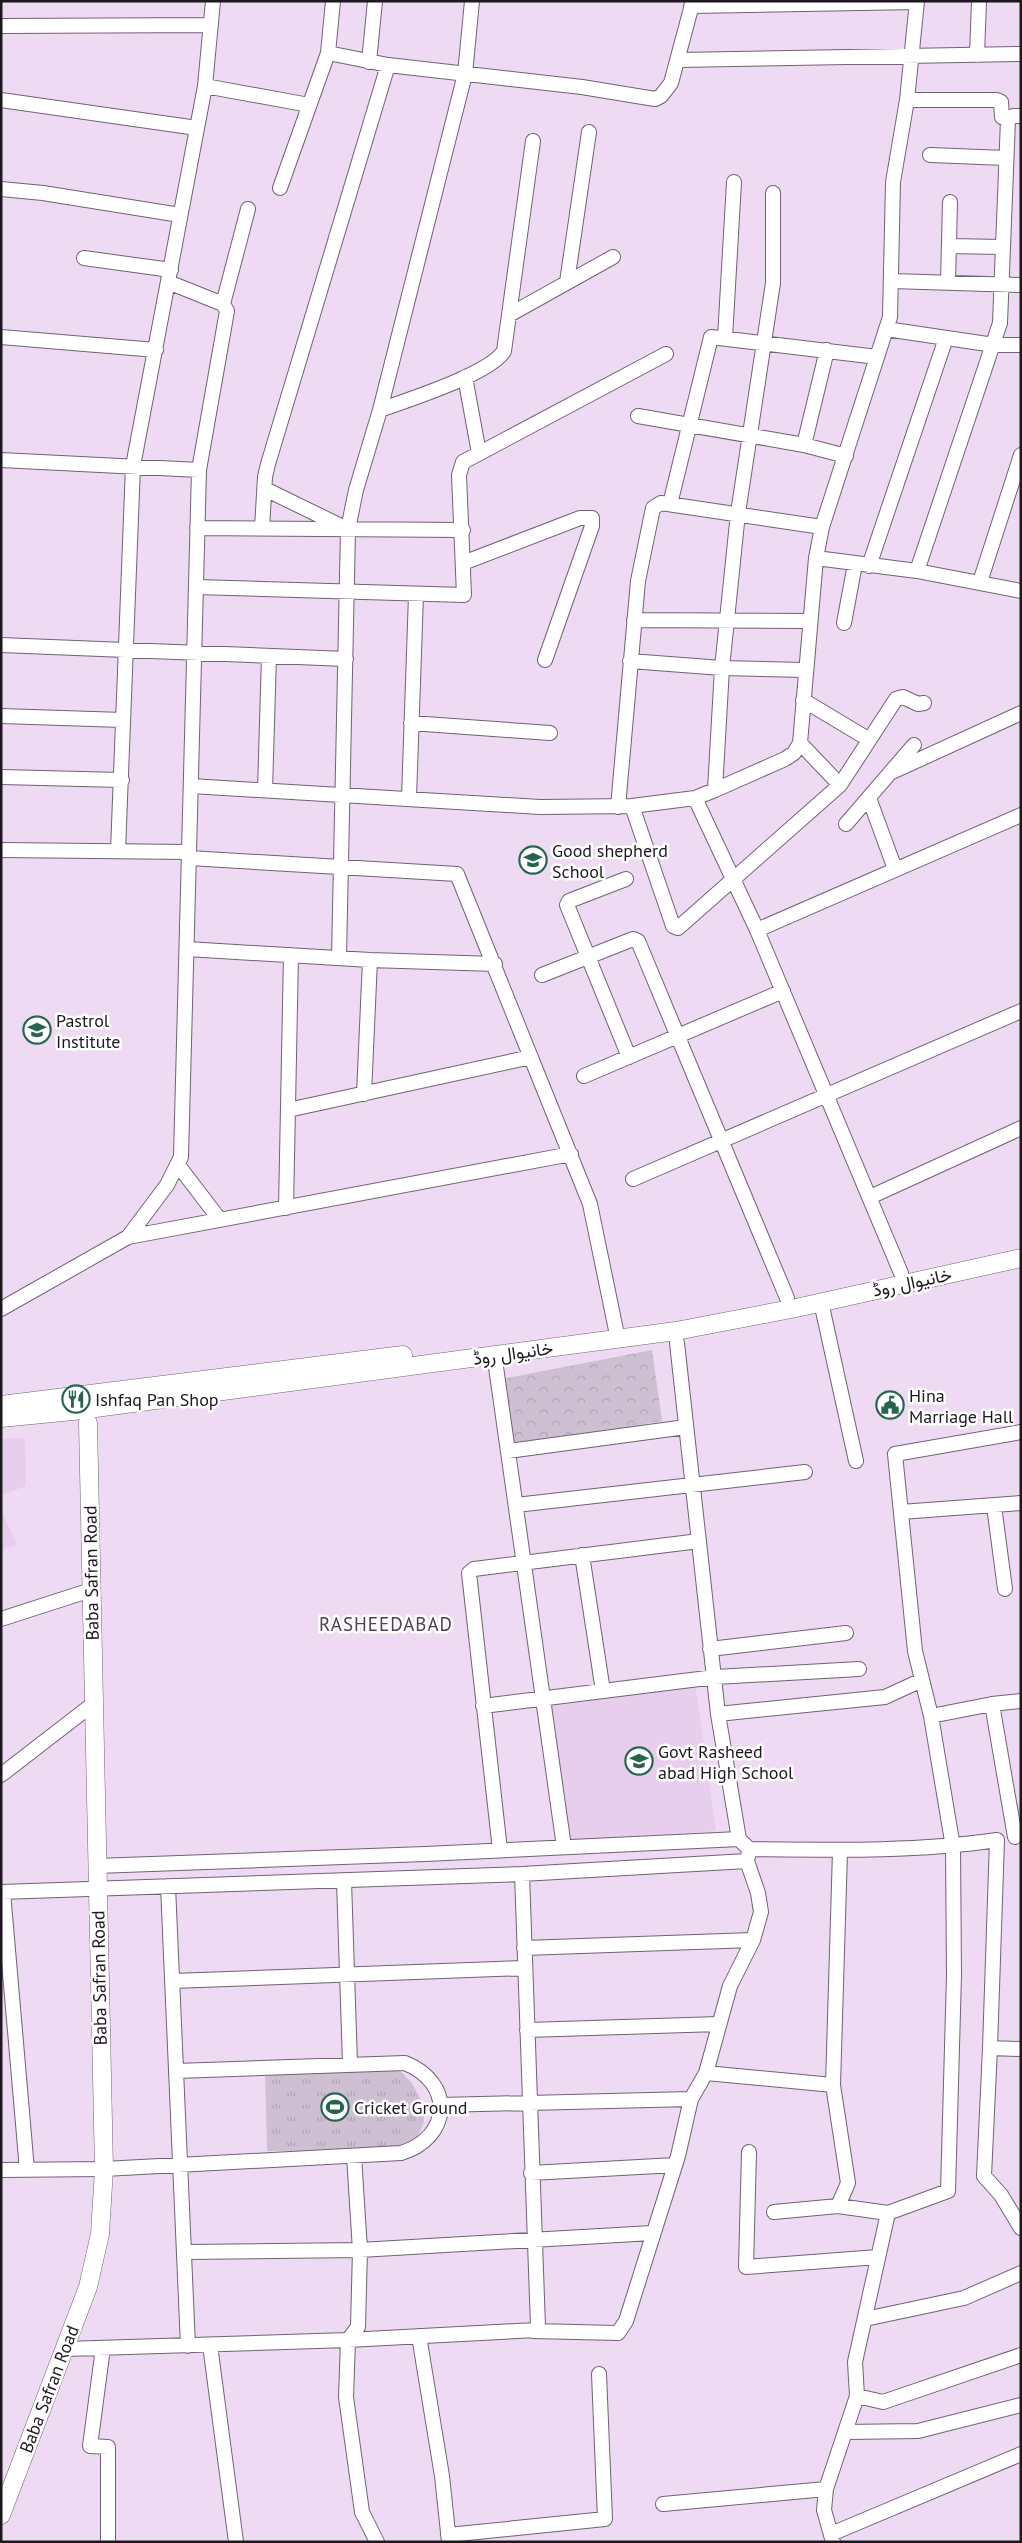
<svg xmlns="http://www.w3.org/2000/svg" width="1022" height="2543" font-family="'PT Sans',Vazirmatn,sans-serif">
<defs>
<pattern id="grass-tufts" width="24" height="20" patternUnits="userSpaceOnUse" patternTransform="scale(1.25)"><rect width="24" height="20" fill="#cfbfd3"/><path d="M3 7l-1-3M5 7V3M7 7l1-3M15 17l-1-3M17 17v-4M19 17l1-3" fill="none" stroke="#b1a3b5"/></pattern>
<pattern id="park-crowns" width="20" height="18" patternUnits="userSpaceOnUse" patternTransform="scale(1.25)"><rect width="20" height="18" fill="#cfbfd3"/><path d="M2 6a3 3 0 1 1 6 0M12 15a3 3 0 1 1 6 0" fill="none" stroke="#b1a3b5"/></pattern>
</defs>
<rect width="100%" height="100%" fill="#eedbf3"/>
<path fill="#e6ceec" d="M25 1438 26 1486 1 1495V1439Z
M1 1509 17 1545 1 1550Z
M695 1683 716 1831 558 1844 539 1705Z"/>
<path fill="url(#grass-tufts)" d="M378 2066 401 2072 412 2083 423 2104 424 2122 417 2139 387 2150 267 2151 265 2070Z"/>
<path fill="url(#park-crowns)" d="M652 1350 662 1421 510 1447 502 1379Z"/>
<g fill="none" stroke-linecap="round" stroke-linejoin="round">
<g stroke="#716175" stroke-width="16">
<path id="minor" d="M691 6 917 2
M1 26 211 25
M328 53 388 65 582 87 655 99 661 96 671 83 693 1
M977 55 979 1
M677 60 1021 54
M369 62 375 1
M205 86 309 105
M1 100 197 128
M907 100H997L1001 102 1002 117 1008 120
M930 155 1006 158
M280 188 328 53 333 1
M1 189 43 193 180 215
M949 246 1003 247
M84 258 171 270
M892 281 1021 285
M567 282 589 132
M948 283 950 202
M223 304 248 209
M509 315 613 257
M886 329 994 345H1021
M1 337 156 350
M725 338 734 182
M465 377 479 453
M380 410C407 400 490 374 504 351L533 141
M638 416 804 445 846 456
M804 445 827 350
M1 460 199 470
M265 489 343 527
M670 504 711 337 877 357
M197 528 463 530
M262 528 265 477 268 464 388 65
M816 558 917 571 1021 591
M463 563 580 518H592V526L545 660
M869 566 946 338
M917 571 1000 323 1008 120 1013 116H1021
M980 582 1021 455
M196 587 464 595 459 475 463 462 666 354
M634 620 810 621
M844 623 855 564
M1 645 346 659
M630 661 722 668 805 670
M803 700 868 739
M1 716 123 720
M411 723 550 733
M800 743 840 785
M892 772 1021 713
M1 777 122 780
M191 786 540 807 632 806 695 798 715 790 785 759 794 753 800 743 816 558 822 527 890 317 893 182 907 100 917 1
M265 790 269 656
M715 790 722 668 738 513 773 283V193
M409 798 416 595
M695 798 757 930 901 1273
M869 798 895 869
M632 806 673 926 678 928 840 785 896 699 903 697 918 704 924 703
M618 807 638 581 653 508 661 503 822 527
M846 824 914 745
M1 850 189 852
M118 851 133 466 205 86 213 1
M189 858 457 874 590 1204 616 1330
M626 879 569 901 567 905 629 1057
M757 930 1021 815
M187 949 370 960 495 964
M339 958 348 529 356 490 380 410 465 74 472 1
M542 975 633 939 638 941 787 1298
M584 1076 783 991
M364 1094 370 960
M288 1110 531 1057
M178 1165 220 1220
M633 1179 1021 1011
M870 1197 1021 1128
M286 1208 291 955
M128 1237 571 1154
M821 1302 856 1461
M1 1309 128 1237 167 1185 181 1157 199 470 227 311 223 304 168 282
M677 1343 718 1714 739 1839 749 1849C832 1850 916 1852 997 1840L990 2048 1021 2049
M496 1367 564 1847
M508 1451 686 1427
M516 1505 805 1472
M994 1506 1005 1589
M901 1512 1021 1503
M582 1555 603 1691
M1 1619 91 1590
M710 1649 846 1633
M483 1706 715 1677 859 1669
M718 1714 885 1697 922 1680
M931 1716 992 1704
M1 1775 93 1704
M1015 1837 992 1704 1021 1701
M500 1850 469 1573 474 1569 699 1541
M96 1866 425 1854 739 1839
M344 1881 350 2064
M168 1886 188 2346
M1 1892 522 1874 747 1861
M3 1892 27 2170
M524 1948 753 1940
M172 1981 525 1968
M527 2030 719 2024
M990 2048 984 2176 1001 2195 1021 2228
M706 2073 833 2085 840 1851
M833 2085 848 2183 838 2206
M441 2105 691 2099
M749 2152 746 2267 878 2257
M354 2156 360 2250 358 2327 348 2340 346 2397 362 2512 377 2542
M1 2170 104 2169 401 2153C451 2138 455 2083 405 2063L176 2071
M531 2173 675 2165
M774 2212 838 2206 888 2213
M184 2252 360 2250 652 2233
M865 2319 964 2298 1021 2273
M533 2331 618 2333 626 2321 678 2156 691 2099 706 2073 730 1986 753 1940 761 1912 758 1893 747 1861 749 1852
M419 2336 442 2476 449 2542
M210 2345 236 2542
M103 2348 90 2446 108 2447V2542
M65 2349 348 2340 536 2330 538 2327 522 1874
M857 2396 883 2402 1021 2355
M845 2432 918 2431 1021 2405
M826 2489 857 2396 855 2362 888 2213 948 2191 954 1975 953 1847 931 1716 915 1651 895 1454 1021 1432
M663 2504 826 2489 824 2510 833 2542
M831 2534 1021 2454
M448 2535 605 2519 599 2374"/>
</g>
<g stroke="#716175" stroke-width="19">
<path id="major" d="M1 1405 403 1355
M1 1418 73 1411 676 1331 796 1308 1021 1258
M1 2515 88 2287 100 2234 104 2169 88 1423"/>
</g>
<use href="#minor" stroke="#fff" stroke-width="14"/>
<use href="#major" stroke="#fff" stroke-width="18"/>
</g>
<defs>
<g id="school-ring" transform="scale(1.4375)"><circle r="9.5" fill="#fff" stroke="#266450" stroke-width="1.5"/><path d="M0-5L7-2L0 1L-7-2ZM-4 1L0 2.5L4 1V4Q0 6-4 4Z" fill="#266450"/></g>
<g id="restaurant-ring" transform="scale(1.4375)"><circle r="9.5" fill="#fff" stroke="#266450" stroke-width="1.5"/><path d="M-5-6h1v4h1v-4h1v4h1v-4h1v5L-1.5 .5V6h-2V.5L-5-1ZM5-6V6H3V1.5H1.5Q1.5-4 5-6Z" fill="#266450"/></g>
<g id="civic-ring" transform="scale(1.4375)"><circle r="9.5" fill="#fff" stroke="#266450" stroke-width="1.5"/><path d="M-.6-6.5H3V-4.5H.6V-3L4-1V1h2V6H-6V1h2V-1L-.6-3ZM-1.2 2.5V6h2.4V2.5Z" fill="#266450"/></g>
<g id="stadium-ring" transform="scale(1.4375)"><circle r="9.5" fill="#fff" stroke="#266450" stroke-width="1.5"/><path d="M0-5a6.5 5 0 1 0 0 10a6.5 5 0 1 0 0-10ZM-3.5-1.8h7v3.6h-7Z" fill="#266450"/></g>
</defs>
<g fill-rule="evenodd">
<use href="#school-ring" x="533" y="860"/>
<use href="#school-ring" x="37" y="1030"/>
<use href="#restaurant-ring" x="76" y="1399"/>
<use href="#civic-ring" x="890" y="1405"/>
<use href="#school-ring" x="639" y="1761"/>
<use href="#stadium-ring" x="335" y="2107"/>
</g>
<g text-anchor="middle" dominant-baseline="central" stroke-width="5" stroke-linejoin="round" paint-order="stroke">
<g font-size="18" fill="#1d171f" stroke="#fff" text-anchor="start">
<text x="552" y="850">Good shepherd<tspan x="552" dy="21">School</tspan></text>
<text x="56" y="1020">Pastrol<tspan x="56" dy="21">Institute</tspan></text>
<text x="909" y="1395">Hina<tspan x="909" dy="21">Marriage Hall</tspan></text>
<text x="95" y="1399">Ishfaq Pan Shop</text>
<text x="658" y="1751">Govt Rasheed<tspan x="658" dy="21">abad High School</tspan></text>
<text x="354" y="2107">Cricket Ground</text>
</g>
<g font-size="18" fill="#1d171f" stroke="#fff">
<text transform="translate(912 1282) rotate(-12)">خانیوال روڈ</text>
<text transform="translate(513 1353) rotate(-8)">خانیوال روڈ</text>
<text transform="translate(91 1573) rotate(-91)">Baba Safran Road</text>
<text transform="translate(99 1978) rotate(-91)">Baba Safran Road</text>
<text transform="translate(49 2389) rotate(-69)">Baba Safran Road</text>
</g>
<g font-size="19" letter-spacing="1" fill="#4d3e51" stroke="#fff">
<text x="386" y="1624">RASHEEDABAD</text>
</g>
</g>
<rect width="1022" height="2543" fill="none" stroke="#1d171f" stroke-width="5"/>
</svg>
